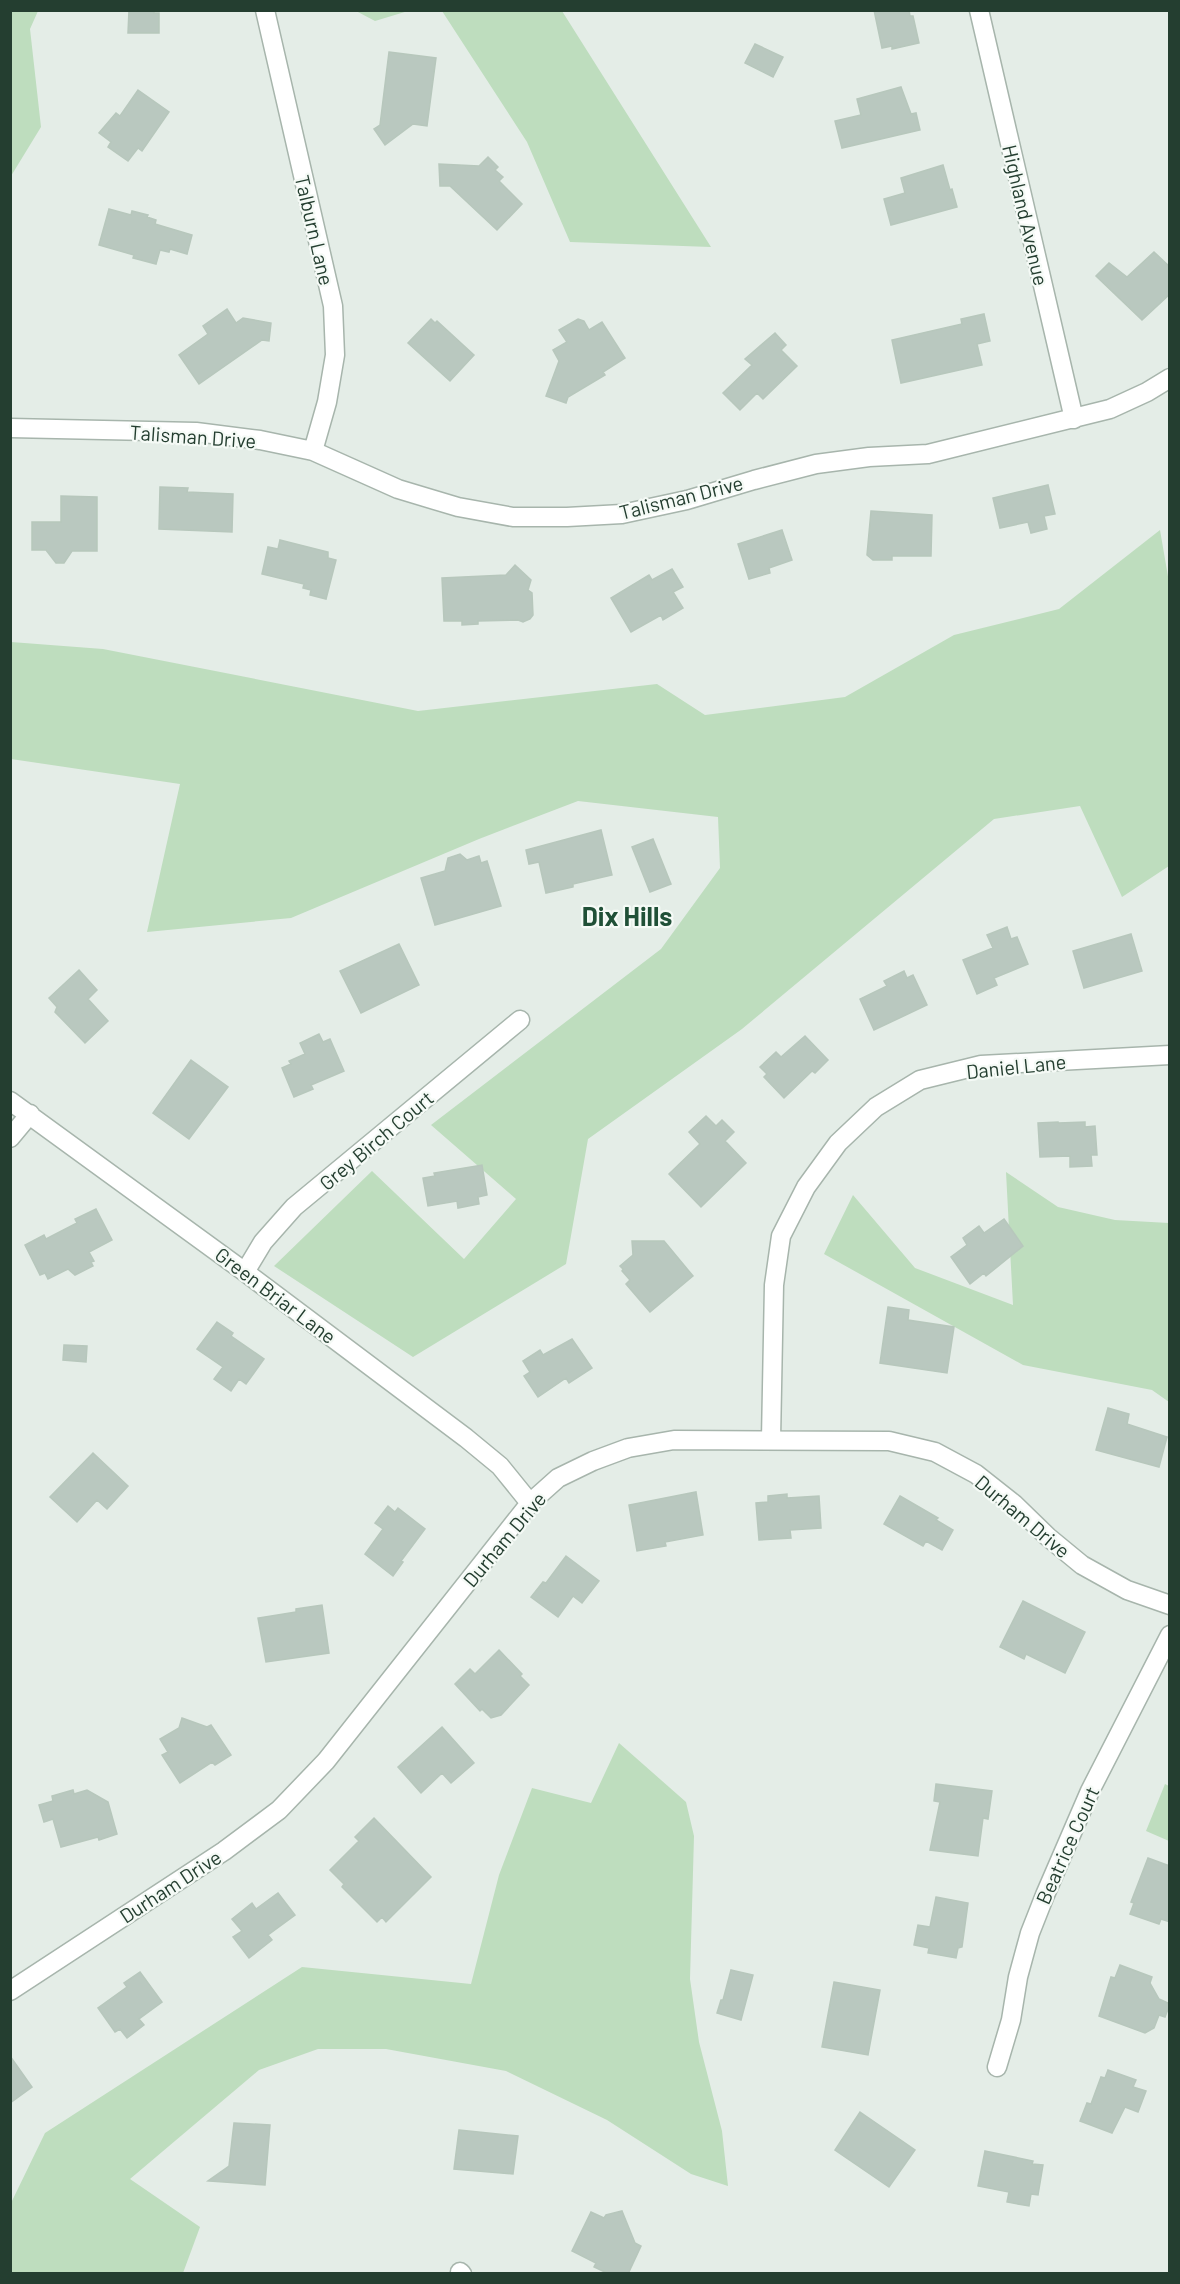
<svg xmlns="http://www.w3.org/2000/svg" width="1180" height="2284" font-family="Barlow,sans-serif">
<rect width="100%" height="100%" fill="#e4ede7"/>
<path fill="#beddbe" d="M11 10 38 11 30 29 41 127 11 176Z
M356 11H408L375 21Z
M442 11H562L711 247 570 242 527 142Z
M1160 530 1170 588 1169 866 1122 897 1080 806 994 819 742 1029 588 1139 566 1264 413 1357 274 1266 372 1171 464 1259 516 1199 431 1125 661 949 720 868 718 817 578 801 479 839 291 918 147 932 180 784 11 759V642L103 649 418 711 657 684 705 715 845 697 954 635 1059 609Z
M1006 1172 1058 1207 1115 1220 1169 1223V1402L1152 1390 1023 1365 824 1254 853 1195 915 1268 1013 1305Z
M619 1743 686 1802 694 1836 690 1979 699 2042 722 2131 728 2186 691 2174 607 2120 506 2071 386 2049H318L259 2070 130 2179 200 2227 183 2273H11V2203L45 2133 302 1967 471 1984 499 1875 532 1788 591 1803Z
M1165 1784 1169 1786V1841L1146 1831Z"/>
<path fill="#b9c8bf" stroke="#b7c7bc" stroke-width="1.5" d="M129 10H154V13H159V33H128Z
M874 10H909L910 16H913L919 43 892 49V46L882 48Z
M755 44 783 57 773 77 745 63Z
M389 52 436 58 427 126 413 124 385 145 374 129 380 125Z
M901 87 911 114 916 113 920 130 842 148 835 121 861 115 857 99Z
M138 90 169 112 142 151 138 148 128 161 108 147 111 142 99 133 116 113 120 116Z
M488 157 498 167 495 170 503 177 499 181 522 204 497 230 450 186H440L439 164 479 166Z
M943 165 950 190 952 189 957 207 891 225 884 199 905 193 901 178Z
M109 209 131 215 132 211 148 215 147 217 156 220 155 224 192 235 187 254 170 249 169 252 160 250 156 264 133 258 134 255 99 245Z
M1154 252 1170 267V294L1142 320 1096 276 1109 263 1127 277Z
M227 309 236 323 243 318 271 323 269 341 262 340 199 384 179 355 208 334 203 326Z
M984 314 990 341 977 344 982 365 901 383 892 340 962 324 961 319Z
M431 319 435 323 437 321 474 355 450 381 408 343Z
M578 319 584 321 589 330 602 322 625 358 603 372 605 375 568 397 566 403 546 396 559 361 553 350 567 342 559 330Z
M775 333 786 345 781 350 797 366 763 399 757 393 740 410 723 393 752 365 745 359Z
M1048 485 1055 514 1044 516 1047 529 1031 533 1028 522 1000 528 993 498Z
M160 487 188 488 187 492 233 494 232 532 159 529Z
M61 496 97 497V551H72L64 563H56L46 550H32V522H61Z
M871 511 932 515 931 556H892V560H873L867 555Z
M782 530 792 560 769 568 770 573 749 579 738 544Z
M280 540 328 552V558L336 560 326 599 310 595 311 590 303 588 304 584 262 574 268 547 278 549Z
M515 565 531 580 528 590 532 593 533 615 530 619 523 622 518 620 478 621V624L462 625V621H444L442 578 506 575Z
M672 569 683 587 673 592 683 608 663 620 661 615 631 632 611 598 649 575 652 580Z
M601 830 612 875 573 884V887L546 893 539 862 529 864 526 850Z
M653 839 671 884 650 892 632 847Z
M460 854 467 860 479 856 481 863 487 861 501 906 435 925 421 878 445 871 448 858Z
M1007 927 1011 939 1017 937 1028 964 994 978 997 985 977 994 963 960 993 948 987 935Z
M1131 934 1142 971 1084 988 1073 951Z
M399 944 419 985 361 1013 340 971Z
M79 970 97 990 88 999 108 1021 85 1043 55 1012 57 1007 49 998Z
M904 971 907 978 913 975 927 1005 874 1030 860 999 887 986 884 981Z
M319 1034 323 1042 330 1039 344 1071 311 1085 313 1089 294 1097 282 1068 291 1064 289 1061 305 1054 300 1043Z
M805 1036 828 1060 815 1073 812 1071 784 1098 764 1077 767 1074 760 1067 776 1052 781 1057Z
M191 1060 228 1087 189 1139 153 1113Z
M706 1116 716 1126 722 1120 734 1132 725 1141 746 1163 701 1207 669 1174 700 1144 689 1132Z
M1058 1122V1123L1085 1122V1127L1095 1126 1097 1155H1091L1092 1166 1070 1167V1156L1040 1157 1038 1123Z
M482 1165 487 1195 478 1197 479 1204 458 1208 457 1201 428 1206 423 1178 435 1176 434 1173Z
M96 1209 112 1240 89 1252 94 1261 91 1262 93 1266 75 1275 68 1269 48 1279 45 1273 40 1275 25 1245 44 1235 46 1239 77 1223 75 1219Z
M1004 1219 1023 1246 986 1276 984 1273 970 1284 951 1257 967 1245 963 1238 979 1226 984 1233Z
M632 1241H664L693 1276 650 1312 626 1284 630 1280 622 1271 623 1269 620 1266 633 1255Z
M888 1307 909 1310 908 1320 954 1327 947 1373 880 1363Z
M217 1322 233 1333 231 1336 264 1359 246 1384 239 1379 231 1391 214 1379 223 1367 197 1349Z
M572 1339 592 1368 569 1383 566 1378 538 1397 524 1376 530 1372 523 1361 540 1350 543 1355Z
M64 1345 87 1346 86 1362 63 1360Z
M1108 1408 1129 1414 1127 1424 1167 1437 1159 1467 1096 1450Z
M93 1453 128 1486 107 1509 97 1500 77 1522 50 1497Z
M696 1492 703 1535 665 1542 666 1546 637 1551 629 1505Z
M787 1494V1498L819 1496 821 1528 790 1530 791 1538 759 1540 756 1503 768 1502V1496Z
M900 1496 938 1518 936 1520 953 1530 942 1550 926 1541 923 1546 884 1524Z
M388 1506 395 1512 398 1508 425 1529 401 1561 403 1562 393 1576 365 1554 383 1529 375 1523Z
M566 1556 599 1581 582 1603 573 1596 558 1617 531 1597 543 1582 546 1583Z
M1023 1601 1085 1632 1065 1673 1026 1654 1024 1659 1000 1647Z
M322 1605 329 1653 266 1662 258 1618 296 1612V1609Z
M499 1650 522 1674 520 1676 529 1685 501 1715 491 1718 482 1709 480 1711 455 1684 470 1669 475 1674Z
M182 1718 207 1727 211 1725 231 1755 215 1765 212 1762 180 1783 162 1755 168 1752 160 1739 179 1728Z
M442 1727 474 1763 451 1783 442 1773 421 1793 398 1767Z
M936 1784 992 1791 988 1819 983 1818 978 1856 930 1850 940 1802 934 1801Z
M73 1790 74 1794 87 1790 108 1802 117 1834 99 1840 98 1837 61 1847 53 1819 44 1822 39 1805 53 1801 52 1796Z
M374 1818 431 1877 386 1922 382 1917 377 1922 342 1887 344 1884 330 1870 359 1841 355 1837Z
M1148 1858 1170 1866V1922L1161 1919 1159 1924 1130 1914 1134 1903 1131 1902Z
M278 1893 295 1915 268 1935 272 1940 249 1958 233 1937 242 1931 232 1919 252 1903 256 1909Z
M936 1897 968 1903 962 1947 958 1948 956 1958 928 1953 929 1948 914 1945 918 1925 930 1927Z
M1120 1965 1152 1977 1150 1983 1159 1999 1170 2004 1165 2017 1159 2015 1154 2028 1145 2033 1099 2016 1111 1977 1115 1978Z
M731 1970 753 1975 741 2020 717 2013 721 2000H723Z
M140 1972 162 2002 139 2019 144 2025 127 2038 120 2029 115 2032 98 2008 127 1987 124 1983Z
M834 1982 880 1990 868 2055 822 2047Z
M10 2056 32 2087 10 2103Z
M1108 2070 1136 2080 1133 2087 1146 2091 1138 2112 1125 2107 1112 2133 1080 2121 1087 2103 1091 2104 1101 2077 1105 2078Z
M860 2112 915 2150 889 2187 835 2150Z
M234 2123 270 2125 265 2185 208 2181 229 2166Z
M459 2130 518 2136 513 2174 454 2169Z
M985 2151 1033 2161 1032 2164 1043 2165 1038 2195 1031 2194 1029 2206 1007 2202 1009 2192 978 2186Z
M622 2211 635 2243 641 2246 628 2274H609L594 2267 596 2263 572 2251 591 2212 604 2218 606 2215Z"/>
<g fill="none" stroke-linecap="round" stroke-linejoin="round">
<g stroke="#a7b5ac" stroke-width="21">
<path id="street" d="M265 10 333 306 335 355 327 402 313 451
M979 10 1074 419
M10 428 196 432 260 440 313 451 398 489 458 507 513 517H567L622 514 687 500 754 480 816 464 869 457 928 454 1110 409 1147 392 1170 378
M10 1101 245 1272 466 1438 500 1466 530 1503
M10 1138 30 1114
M245 1272 263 1242 294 1207 520 1020
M771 1439 774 1285 781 1236 806 1187 838 1143 876 1107 920 1080 981 1065 1170 1055
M10 1991 224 1851 279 1810 326 1761 530 1503 558 1478 593 1461 628 1448 674 1440 889 1441 935 1452 976 1474 1014 1504 1048 1537 1082 1565 1127 1590 1170 1605
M997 2067 1011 2020 1018 1977 1030 1933 1045 1895 1090 1791 1170 1635
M460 2272 462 2274"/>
</g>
<use href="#street" stroke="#fff" stroke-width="18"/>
</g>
<g text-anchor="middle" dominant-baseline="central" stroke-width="4.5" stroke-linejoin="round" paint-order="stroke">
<g font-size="20" fill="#243e30" stroke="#f5faf6">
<text transform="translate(1026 215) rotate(77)">Highland Avenue</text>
<text transform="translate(315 230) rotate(77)">Talburn Lane</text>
<text transform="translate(193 436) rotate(4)">Talisman Drive</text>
<text transform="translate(681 497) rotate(-14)">Talisman Drive</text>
<text transform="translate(1016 1066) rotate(-6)">Daniel Lane</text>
<text transform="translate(376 1140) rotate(-40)">Grey Birch Court</text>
<text transform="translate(276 1295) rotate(37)">Green Briar Lane</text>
<text transform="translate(1023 1516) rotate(40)">Durham Drive</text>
<text transform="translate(504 1539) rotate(-50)">Durham Drive</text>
<text transform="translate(1067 1845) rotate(-66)">Beatrice Court</text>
<text transform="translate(170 1886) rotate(-33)">Durham Drive</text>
</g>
<g font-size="26" font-weight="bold" fill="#205037" stroke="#f5faf6">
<text x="627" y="915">Dix Hills</text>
</g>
</g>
<rect width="1180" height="2284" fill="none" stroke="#243e30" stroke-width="24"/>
</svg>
